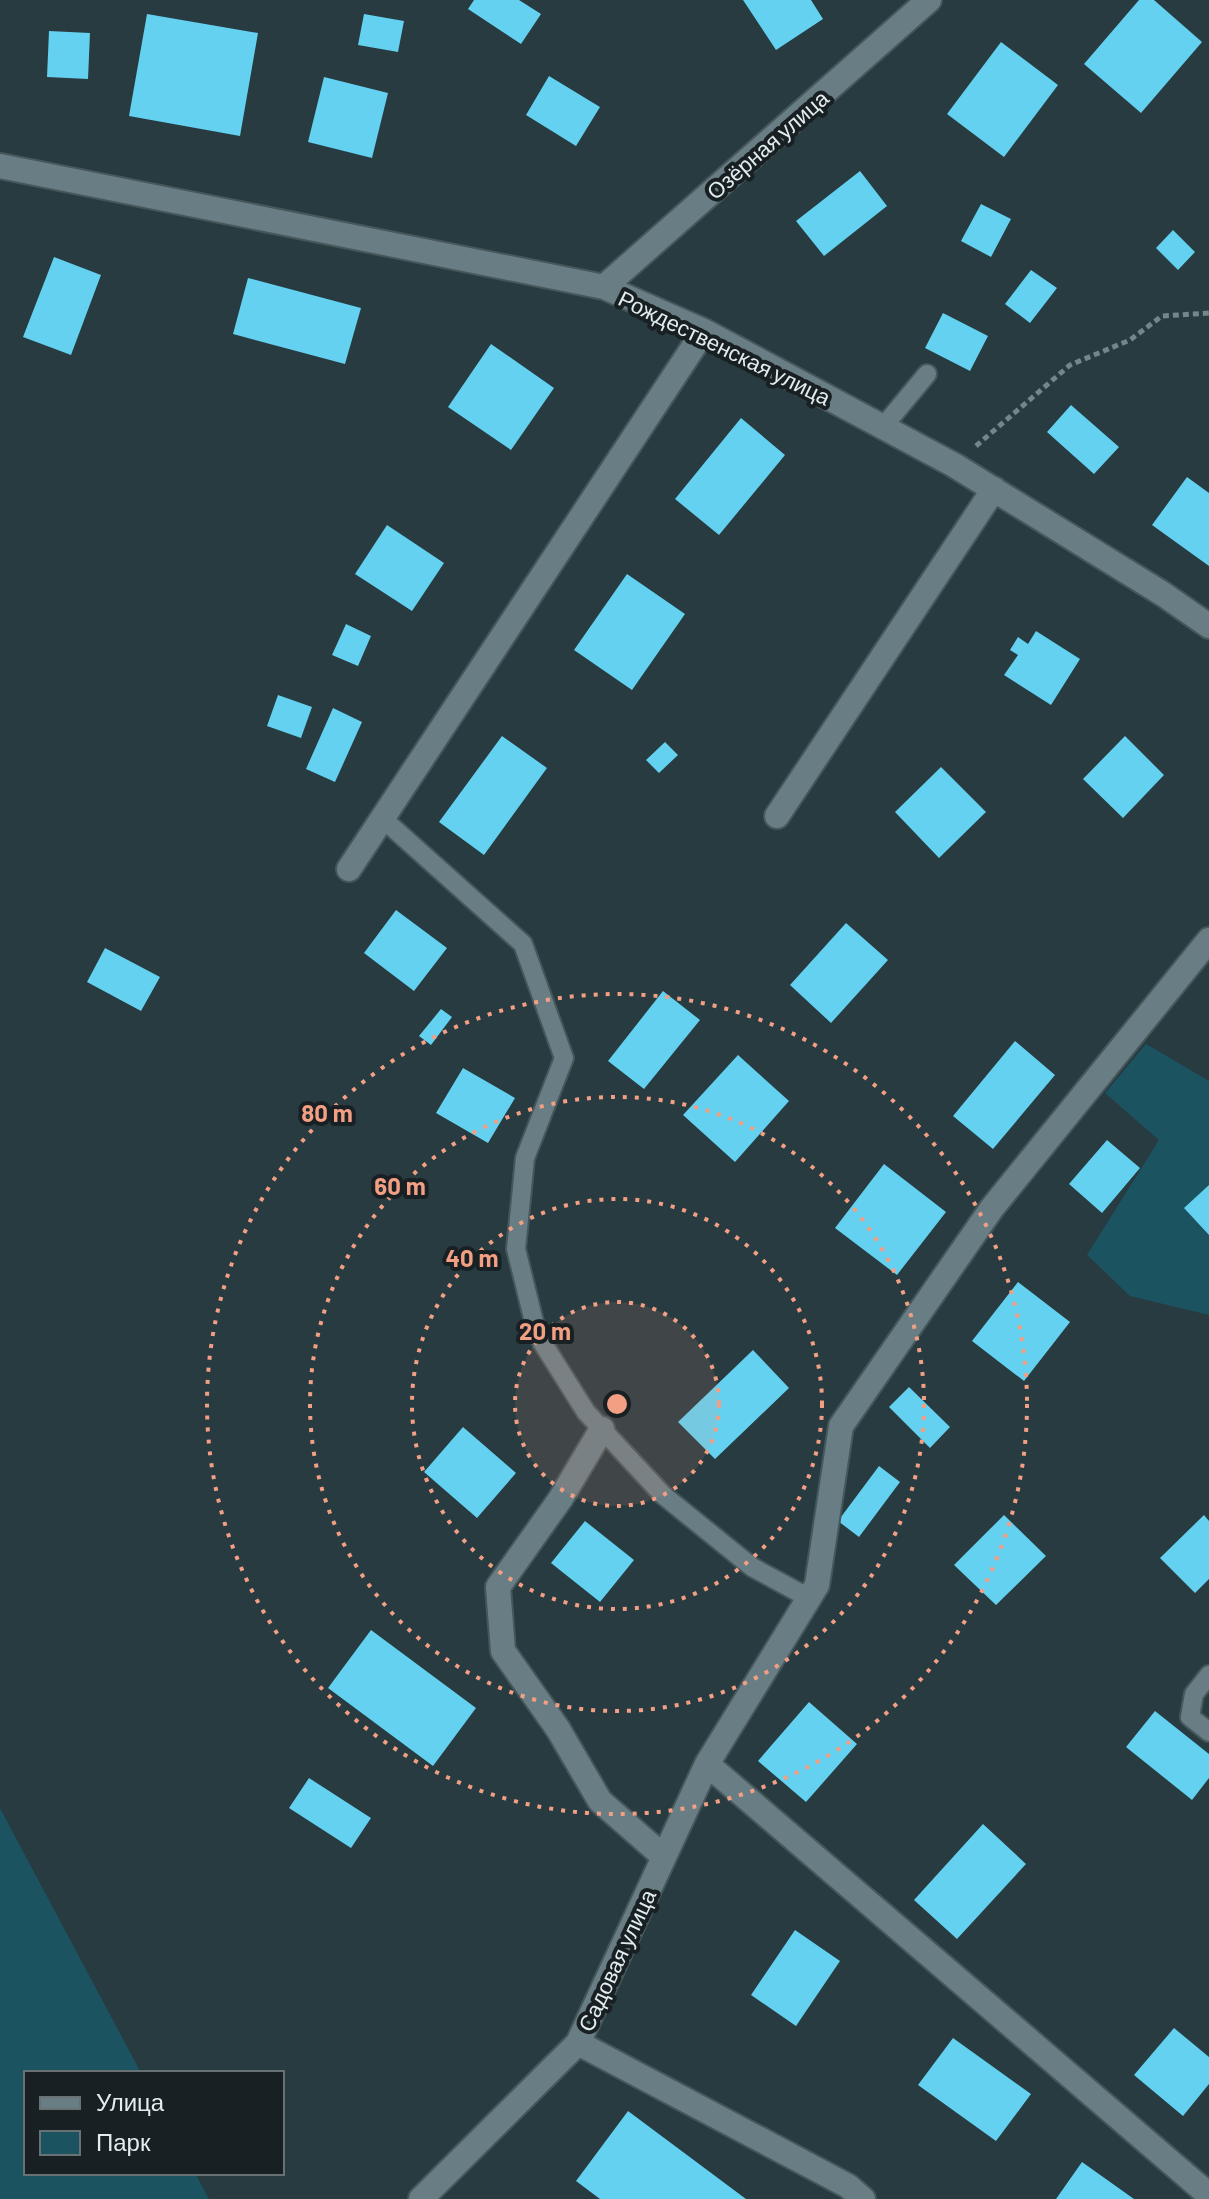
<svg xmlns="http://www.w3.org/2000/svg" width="1209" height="2199" font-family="Barlow,sans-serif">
<rect width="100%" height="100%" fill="#273b40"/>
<path fill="#1c5361" d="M1146 1044 1209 1081V1315L1130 1296 1087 1255 1159 1140 1105 1093Z
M0 1808 141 2073H26V2173H195L209 2199H0Z"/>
<path fill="#63d1ef" d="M474 0H519L541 14 521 44 468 9Z
M743 0H811L823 19 776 50Z
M1139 0H1154L1202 42 1141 113 1084 64Z
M147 14 258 33 240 136 129 116Z
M364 14 404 21 398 52 358 45Z
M49 31 90 33 88 79 47 77Z
M1001 42 1058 85 1004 157 947 114Z
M549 76 600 107 576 146 526 115Z
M324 77 388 93 372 158 308 142Z
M860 171 887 206 824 256 796 221Z
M981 204 1011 219 991 257 961 241Z
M1173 230 1195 252 1178 270 1156 248Z
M54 257 101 275 71 355 23 337Z
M1031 270 1057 288 1030 323 1005 304Z
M248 278 361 308 345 364 233 334Z
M943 313 988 336 970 371 925 348Z
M491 344 554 388 511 450 448 407Z
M1071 405 1119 447 1094 474 1047 432Z
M741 418 785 455 719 535 675 499Z
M1187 477 1209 493V566L1152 525Z
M387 525 444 563 412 611 355 574Z
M627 574 685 614 632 690 574 650Z
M346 624 371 636 358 666 332 655Z
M1036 631 1080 659 1051 705 1004 675 1018 655 1010 650 1018 637 1028 644Z
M278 695 312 707 301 738 267 726Z
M333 708 362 722 335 782 306 769Z
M502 736 547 768 484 855 439 822Z
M1125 736 1164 775 1123 818 1083 779Z
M665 742 678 755 659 773 646 760Z
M941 767 986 812 939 858 895 812Z
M396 910 447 948 414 991 364 953Z
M846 923 888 960 831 1023 790 985Z
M105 948 160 977 141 1011 87 982Z
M663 991 700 1020 644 1089 608 1061Z
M441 1009 452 1017 431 1045 419 1036Z
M1015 1041 1055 1075 993 1149 953 1116Z
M738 1055 789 1101 735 1162 683 1115Z
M463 1068 515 1098 488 1143 436 1113Z
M1107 1140 1140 1168 1102 1213 1069 1184Z
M884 1164 946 1212 897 1275 835 1228Z
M1209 1185V1235L1184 1208Z
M1018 1282 1070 1322 1024 1381 972 1341Z
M753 1350 789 1388 715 1459 678 1422Z
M909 1387 950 1427 930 1448 889 1407Z
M463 1427 516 1473 477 1518 424 1472Z
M879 1466 900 1482 859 1537 838 1521Z
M1004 1515 1046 1556 996 1605 954 1565Z
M1204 1515 1209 1521V1579L1195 1593 1160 1558Z
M585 1521 634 1560 600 1602 551 1563Z
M371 1630 476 1708 433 1766 328 1688Z
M809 1702 857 1744 806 1802 758 1761Z
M1155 1711 1209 1754V1778L1192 1800 1126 1747Z
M309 1778 371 1818 351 1848 289 1808Z
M983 1824 1026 1864 957 1939 914 1900Z
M795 1930 840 1961 796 2026 751 1995Z
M1174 2028 1209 2057V2084L1183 2116 1134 2075Z
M953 2038 1031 2094 996 2141 918 2085Z
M628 2111 746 2199H600L576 2181Z
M1082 2162 1134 2199H1056Z"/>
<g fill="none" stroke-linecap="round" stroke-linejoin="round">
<g stroke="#46575b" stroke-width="22">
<path id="lane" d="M883 427 927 374
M382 818 523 944 564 1058 525 1158 516 1249 537 1334 586 1412 663 1495 752 1567 809 1598
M1209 1675 1194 1694 1190 1717 1209 1732"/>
</g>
<g stroke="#46575b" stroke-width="28">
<path id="street" d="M0 166 604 287 704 331 954 465 1163 594 1209 626
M604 287 929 0
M777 816 994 489
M349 869 704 331
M1209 940 992 1208 841 1426 817 1585 707 1764 1209 2195
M602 1429 561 1498 498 1587 503 1651 558 1729 600 1801 664 1857
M578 2043 848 2186 863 2199
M421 2199 578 2043 707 1764"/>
</g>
<path stroke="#75868a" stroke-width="5" stroke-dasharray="6 4" stroke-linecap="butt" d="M976 446 1070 365 1130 340 1162 316 1209 313"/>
<use href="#lane" stroke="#697e84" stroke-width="18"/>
<use href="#street" stroke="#697e84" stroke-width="24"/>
</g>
<circle cx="617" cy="1404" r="102" fill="#f39f84" fill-opacity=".12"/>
<g fill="none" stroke="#f39f84" stroke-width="4" stroke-dasharray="4 8">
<circle cx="617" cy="1404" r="102"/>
<circle cx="617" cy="1404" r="205"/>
<circle cx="617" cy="1404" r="307"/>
<circle cx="617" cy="1404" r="410"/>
</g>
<g text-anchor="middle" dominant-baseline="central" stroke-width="8" stroke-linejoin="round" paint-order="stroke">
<g font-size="22" fill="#e1edf0" stroke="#182023">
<text transform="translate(767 144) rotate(-41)">Озёрная улица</text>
<text transform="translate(725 347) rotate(26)">Рождественская улица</text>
<text transform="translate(616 1960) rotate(-65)">Садовая улица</text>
</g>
</g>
<circle cx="617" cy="1404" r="12" fill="#f39f84" stroke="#182023" stroke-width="4"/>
<g font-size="24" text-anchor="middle" font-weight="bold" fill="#f39f84" stroke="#182023" stroke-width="8" stroke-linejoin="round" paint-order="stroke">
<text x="327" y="1122">80 m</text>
<text x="400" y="1195">60 m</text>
<text x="472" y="1267">40 m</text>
<text x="545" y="1340">20 m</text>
</g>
<rect x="24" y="2071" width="260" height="104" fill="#182023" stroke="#687275" stroke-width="2"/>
<rect x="40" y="2097" width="40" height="12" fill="#697e84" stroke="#687275" stroke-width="2"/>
<text x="96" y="2111" font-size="24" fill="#e1edf0">Улица</text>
<rect x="40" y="2131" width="40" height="24" fill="#1c5361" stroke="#687275" stroke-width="2"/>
<text x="96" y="2151" font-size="24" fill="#e1edf0">Парк</text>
</svg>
